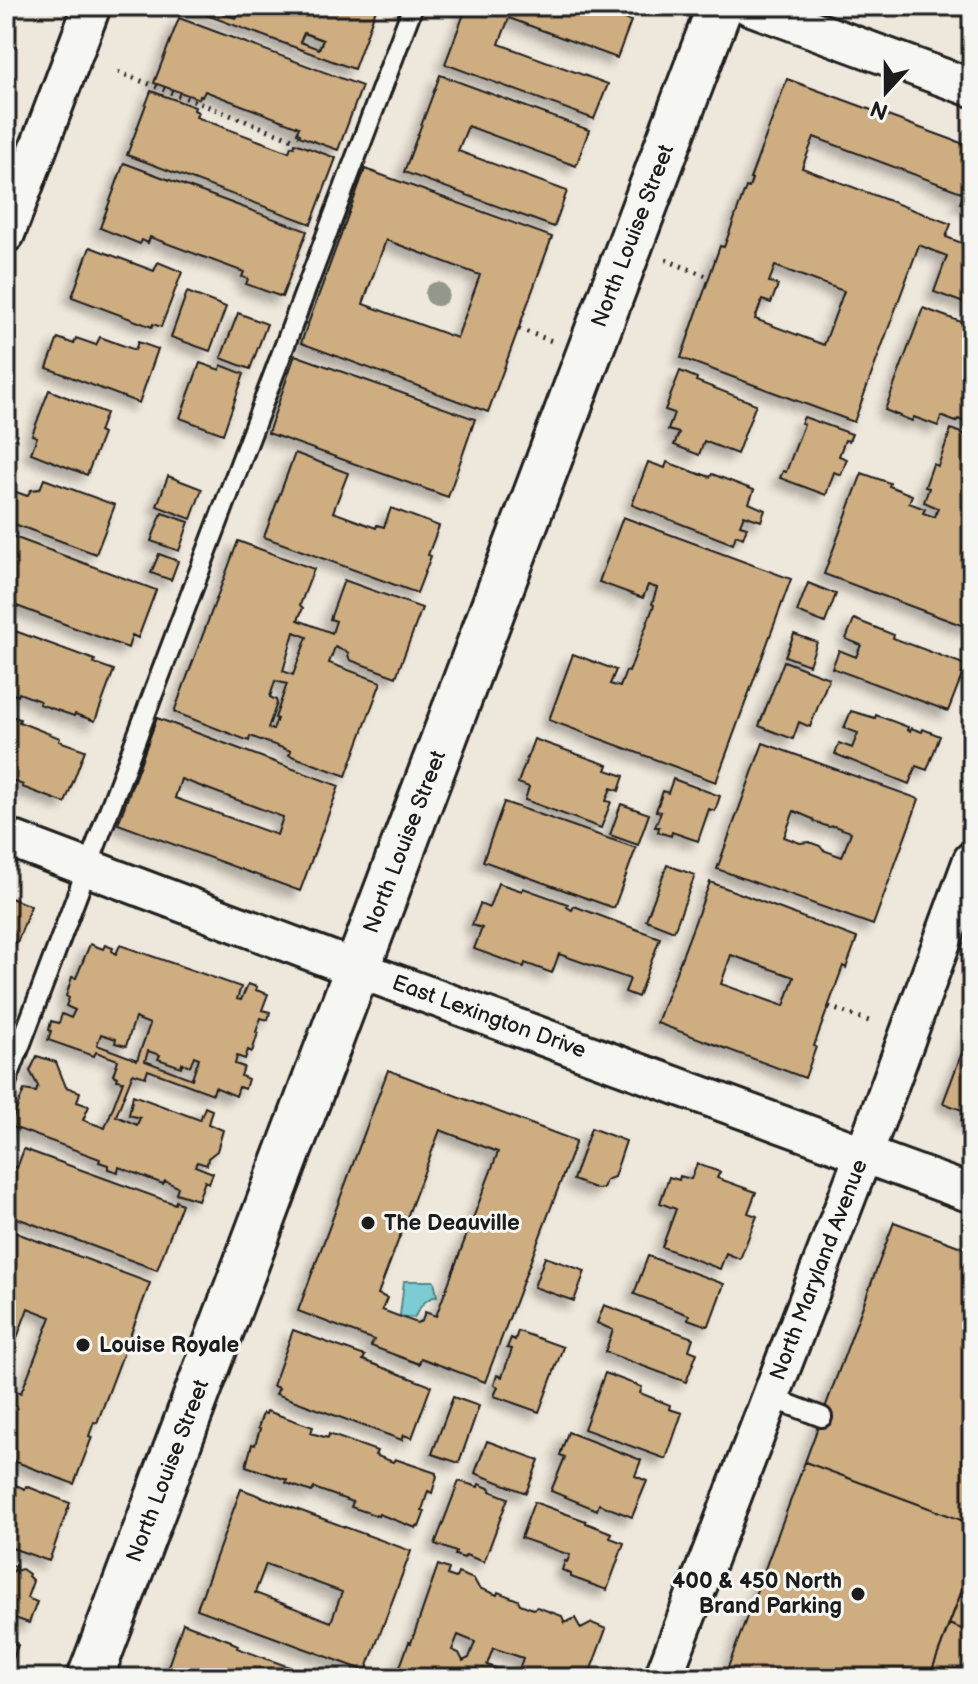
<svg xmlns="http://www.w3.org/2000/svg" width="978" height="1684" font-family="'Balsamiq Sans',sans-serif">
<defs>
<filter id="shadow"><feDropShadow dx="-7" dy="7" stdDeviation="4" flood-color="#0004"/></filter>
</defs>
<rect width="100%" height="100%" fill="#eee7db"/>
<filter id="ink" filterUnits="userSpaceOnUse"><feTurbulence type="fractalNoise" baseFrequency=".0125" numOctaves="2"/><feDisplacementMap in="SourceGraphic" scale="16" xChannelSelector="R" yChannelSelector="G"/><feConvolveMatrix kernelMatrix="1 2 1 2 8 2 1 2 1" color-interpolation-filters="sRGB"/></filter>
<g filter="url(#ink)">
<path fill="#7ccdd3" stroke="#56868a" stroke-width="2" d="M404 1281H434L437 1296C424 1299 420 1307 414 1318L400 1316Z"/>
<path fill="#cead81" stroke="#1c1c1c" stroke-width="2" fill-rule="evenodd" filter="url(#shadow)" d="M182 6H210L209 9 236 18 240 8 233 6H368L376 9 354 69ZM304 33 323 40 319 49 300 42Z
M467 6H590L631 21 617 58 509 18 499 44 608 84 594 119 445 64Z
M179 18 362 86 338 150 299 136 300 134 297 133 299 127 205 91 202 97 200 96 199 99 154 83Z
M440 75 589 130 576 166 468 126 458 151 567 191 554 227 404 172Z
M787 79 972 147V207L960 203 964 193 814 137 802 168 951 224 946 237 972 247V306L934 292 947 256 919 245 854 422 681 358 720 246 724 247 746 187 749 188 752 179H750ZM775 266 844 291 824 345 755 319 762 300 771 303 778 285 769 282Z
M151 91 195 107 194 110 198 112 196 117 289 152 291 146 294 147 295 143 336 158 311 224 127 155Z
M124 163 307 231 282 297 246 284 248 279 242 277 244 272 150 237 148 243 142 240 140 244 100 228Z
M365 169 552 237 488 412 301 343ZM386 240 480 275 457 338 363 304Z
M90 247 154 271 158 262 182 272 161 327 153 324 152 327 72 297Z
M187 292 226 307 210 351 171 337Z
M923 308 972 326V629L824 574 862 473 890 483 889 486 912 495 909 503 925 509 923 513 935 517 938 508 924 502 929 488 925 487 933 464 938 466 951 429 966 435 970 424 958 419 956 422 941 416 938 426 914 417 912 421 885 410Z
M238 313 267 324 250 369 221 358Z
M100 337 135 350 138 342 158 349 139 403 47 368 58 338 74 344 76 338 96 345Z
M295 355 475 419 448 497 268 433Z
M200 363 220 370 221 365 244 374 223 434 180 418Z
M680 371 697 378 696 381 756 404 737 454 704 441 699 455 674 445 679 433 668 430 674 413 665 410Z
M49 390 106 413 99 432 103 434 87 475 31 453 37 437 32 435Z
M804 417 852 434 849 441 845 440 839 456 847 459 841 475 834 472 826 495 780 478 783 471 786 472 804 424 801 423Z
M295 453 348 473 333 512 376 528 377 525 384 527 391 508 439 526 428 555 431 556 417 593 264 537Z
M648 462 665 468 667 462 702 475V474L710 477 712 474 754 490 749 503 765 510 761 521 744 515 740 525 747 527 743 538 736 535 733 544 632 505Z
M168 476 202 489 191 519 157 506Z
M44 479 115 505 96 554 6 521V488L27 496 31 490 40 489Z
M162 513 189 522 179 551 151 541Z
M623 517 791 579 716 782 549 720 573 654 616 670 610 684 620 687 626 671 629 672 654 605 652 604 657 588 648 585 643 598 599 582Z
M6 534 156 590 138 638 132 635 128 648 6 602Z
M238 541 314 569 300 605 303 608 298 620 332 633 336 621 330 619 344 580 422 608 396 677 350 660 348 655 349 653 335 647 329 663 381 682 346 776 289 755 291 751 250 736 249 741 174 712ZM294 632 307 637 293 675 283 671ZM275 681 287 684 275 718 277 719 273 730 268 728 277 703 276 700 270 697Z
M159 554 178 561 171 580 151 573Z
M808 583 836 594 825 623 797 612Z
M854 619 894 635 893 638 966 665 948 711 832 668 839 650 856 657 861 645 846 639Z
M15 631 95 660 94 663 114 670 95 721 75 714 74 716 39 704 40 701 19 693 18 696 6 691V635L12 638Z
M794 634 817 642 809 665 785 656Z
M784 661 829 678 810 727 799 722 793 739 759 726Z
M851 711 875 718 876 715 908 727 907 730 910 731 911 728 922 732 923 729 940 736 927 770 916 766 909 784 835 754 839 743 852 748 858 733 844 728Z
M6 714 20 719 19 722 60 738 59 741 85 750 65 803 22 787 23 785 6 778Z
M157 718 339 786 300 891 118 824ZM181 779 283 817 277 835 175 798Z
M534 739 608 765 606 770 624 776 619 791 611 788 606 801 611 802 601 828 525 800 529 787 518 783Z
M763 743 919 799 873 925 717 869ZM794 811 813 819 815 822 829 827 834 826 851 832 842 857 823 850 820 846 809 842 800 843 784 837Z
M673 779 720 796 715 811 709 809 698 841 672 832 671 836 658 832 659 827H655L661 812 656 811 663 791 668 793Z
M504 802 636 848 614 908 483 861Z
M621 804 649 814 638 845 610 835Z
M667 865 695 875 674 931 646 920Z
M710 882 857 938 846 968 843 966 814 1046 816 1047 805 1078 657 1023ZM731 955 794 977 784 1006 721 984Z
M498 883 522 891 523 888 568 904 567 907 572 910 574 906 660 938 638 997 625 992 630 979 559 954 552 973 525 963 524 967 474 949 482 928 472 925 480 904 489 908Z
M6 896 31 906 17 943 12 941 6 957Z
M90 944 103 949 105 945 113 948 112 951 116 954 120 945 241 987 237 999 241 1000 248 984 257 987 256 990 268 994 262 1010 270 1012 268 1020 261 1018 256 1032 258 1033 252 1052 248 1050 245 1059 237 1056 235 1064 244 1067 241 1076 248 1079 245 1089 239 1087 236 1096 215 1087 213 1094 148 1070 145 1077 133 1073 116 1116 137 1125 140 1118 129 1115 133 1095 200 1120 205 1107 212 1110 208 1124 223 1130 217 1151 208 1158 207 1165 197 1162 195 1166 213 1173 209 1183 205 1181 198 1200 176 1193 178 1187 165 1181 163 1184 119 1167 118 1172 108 1169V1165L99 1162 100 1159 10 1126 24 1090 36 1092 38 1086 30 1071 37 1056 56 1062 66 1087 80 1092 77 1102 89 1106 83 1120 105 1128 123 1081 117 1080 118 1077 113 1075 118 1060 96 1052 94 1056 48 1040 51 1031 49 1030 51 1021 59 1023 62 1014 71 1018 75 1010 66 1006 69 998 66 996 72 977 76 978ZM135 1018 150 1024 137 1060 97 1045 101 1034 116 1039 115 1043 126 1046ZM148 1051 160 1055 158 1059 181 1067 182 1063 190 1066 194 1056 199 1058 192 1079 145 1061Z
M972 1026V1124L962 1120 965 1111 943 1103Z
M388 1070 576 1141 485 1382 421 1358 419 1364 371 1346 374 1340 298 1311ZM440 1130 498 1152 436 1316 425 1312 422 1321 417 1323 382 1310 387 1298 378 1294Z
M591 1128 626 1141 614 1177 606 1180 603 1188 597 1189 573 1180Z
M24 1149 175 1204 176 1201 182 1204 157 1270 6 1214V1164L17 1168Z
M697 1164 720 1172 717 1178 756 1192 748 1213 757 1216 740 1259 726 1253 720 1269 662 1247 676 1209 660 1203 669 1177 679 1180 680 1176 691 1179Z
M894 1222 972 1251V1524L805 1462Z
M6 1229 150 1283 97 1423 94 1422 89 1436 92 1437 74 1484 6 1458V1387L21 1393 51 1317 28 1308 6 1368Z
M648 1256 724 1284 709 1325 707 1326 688 1319 689 1315 634 1294Z
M545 1257 585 1271 574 1301 534 1287Z
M604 1305 693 1338 689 1350 697 1353 686 1382 605 1352 613 1330 597 1323Z
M293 1330 365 1356 363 1360 431 1386 412 1438 404 1435 402 1440 276 1394 279 1388 273 1386Z
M518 1331 563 1347 539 1412 494 1396 498 1387 494 1385 497 1375 502 1377 512 1349 507 1348 511 1338 515 1340Z
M605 1373 642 1387 640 1393 670 1405 669 1409 682 1413 666 1459 584 1429Z
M453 1397 479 1406 459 1463 432 1454Z
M267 1411 313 1427 311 1433 328 1438 329 1434 377 1451 375 1455 393 1462 395 1459 436 1473V1475L437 1476 432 1493 428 1491 422 1510 425 1511 419 1527 416 1526V1528L379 1514 378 1516 351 1507 353 1502 314 1488 312 1492 286 1483 287 1480 246 1466 252 1444 255 1445 260 1429 258 1428 263 1413 266 1414Z
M568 1432 641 1460 635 1476 647 1481 632 1517 599 1504 597 1510 551 1491 565 1457 560 1455Z
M487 1441 539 1460 526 1493 475 1473Z
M805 1462 972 1524V1564L929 1678H724Z
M6 1481 25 1489 26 1486 70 1503 49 1561 6 1546Z
M459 1481 478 1487 479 1484 491 1489 490 1491 508 1498 484 1562 466 1555 464 1558 455 1555 456 1552 435 1544Z
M241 1489 411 1551 366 1671 197 1609ZM266 1564 342 1592 331 1622 255 1593Z
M534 1502 586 1521V1523L612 1533 610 1538 624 1543 607 1590 571 1577V1574L562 1570 565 1561 567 1562 570 1555 521 1538Z
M6 1562 16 1567 14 1571 22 1569 29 1574 28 1576 33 1581 27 1598 37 1602 29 1623 6 1615 8 1598 6 1597Z
M972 1564V1633L949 1624Z
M438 1565 449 1569 447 1575 456 1578 458 1573 474 1579 479 1588 497 1595 498 1592 518 1600 520 1604 533 1609 537 1607 562 1616 565 1623 575 1618 581 1629 592 1623 606 1629 591 1669 585 1672 587 1678H411L407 1676 406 1678H396L409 1642 411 1643ZM458 1635 475 1642 469 1658 463 1661 459 1653 452 1650ZM493 1648 523 1658 517 1675 487 1665Z
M183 1623 231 1641V1642L238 1645 237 1648 303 1672V1670L312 1674 313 1671 333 1678H164Z
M949 1624 972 1633V1678H929Z
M6 1641 18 1645 6 1678Z"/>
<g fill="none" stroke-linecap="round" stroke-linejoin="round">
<g stroke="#1c1c1c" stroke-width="24">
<path id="service" d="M6 1083 413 6
M770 1397 822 1417"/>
</g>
<g stroke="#1c1c1c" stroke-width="42">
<path id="minor" d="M749 6 972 88
M6 234 92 6
M6 837 327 958 972 1194
M663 1678 879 1114 972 860"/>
</g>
<g stroke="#1c1c1c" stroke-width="50">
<path id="tertiary" d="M90 1678 720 6"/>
</g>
<path stroke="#1c1c1c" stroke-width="5" stroke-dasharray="2 6" stroke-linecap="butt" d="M118 72 295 140
M666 260 709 277
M519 329 552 341
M829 1007 872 1022"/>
<use href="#service" stroke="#f6f6f2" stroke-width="18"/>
<use href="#minor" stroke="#f6f6f2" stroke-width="36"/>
<use href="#tertiary" stroke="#f6f6f2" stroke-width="44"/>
</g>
<circle fill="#92998a" cx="437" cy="294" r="12"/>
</g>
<g fill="#1c1c1c" stroke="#f6f6f2" stroke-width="3">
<circle cx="368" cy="1223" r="8"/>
<circle cx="83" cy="1345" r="8"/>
<circle cx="858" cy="1594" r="8"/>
</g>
<g text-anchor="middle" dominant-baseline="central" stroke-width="6" stroke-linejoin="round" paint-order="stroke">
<g font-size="22" fill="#1c1c1c" stroke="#f6f6f2">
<text transform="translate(633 236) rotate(-69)">North Louise Street</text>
<text transform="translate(405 842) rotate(-69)">North Louise Street</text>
<text transform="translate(489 1017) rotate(20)">East Lexington Drive</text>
<text transform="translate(819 1270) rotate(-69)">North Maryland Avenue</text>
<text transform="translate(168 1471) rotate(-69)">North Louise Street</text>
</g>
<g font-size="22" font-weight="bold" fill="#1c1c1c" stroke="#f6f6f2" text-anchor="start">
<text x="384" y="1223">The Deauville</text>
<text x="99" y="1345">Louise Royale</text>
<text x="842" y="1581" text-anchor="end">400 &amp; 450 North<tspan x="842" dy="25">Brand Parking</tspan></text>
</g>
</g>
<rect width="978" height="1684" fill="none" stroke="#f6f6f2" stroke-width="32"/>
<rect x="16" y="16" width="946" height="1652" fill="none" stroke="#1c1c1c" stroke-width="3" filter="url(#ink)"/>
<g transform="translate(886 92) rotate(201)" stroke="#f6f6f2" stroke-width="6" paint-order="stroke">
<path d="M0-6L14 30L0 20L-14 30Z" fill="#1c1c1c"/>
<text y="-12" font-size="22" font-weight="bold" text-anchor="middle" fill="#1c1c1c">N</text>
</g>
</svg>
